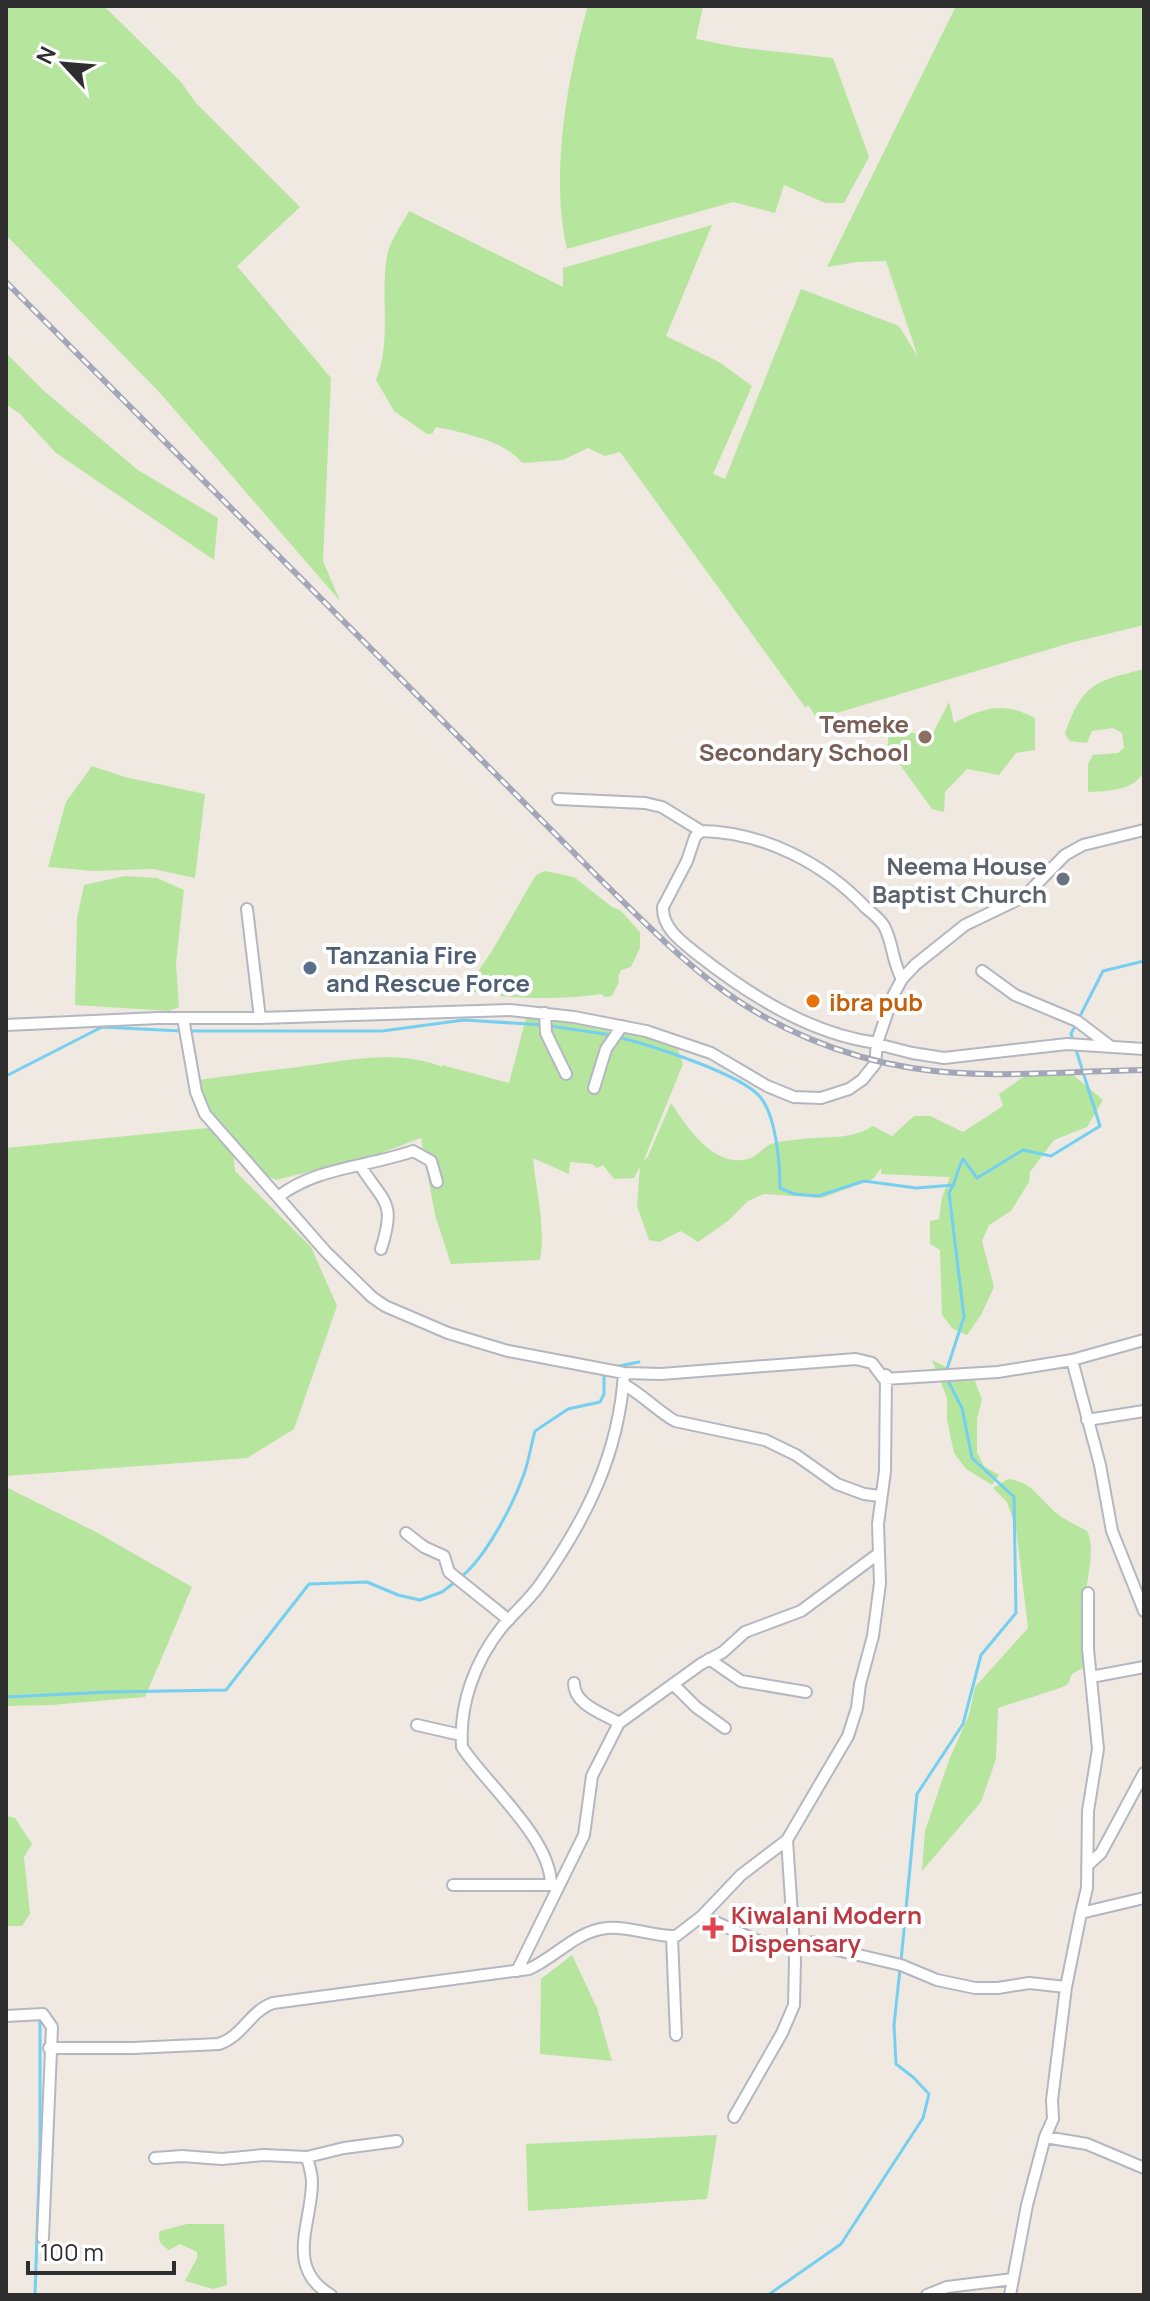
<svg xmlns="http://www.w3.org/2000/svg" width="1150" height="2301" font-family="Manrope,sans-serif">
<rect width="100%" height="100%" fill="#efe9e1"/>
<path fill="#b6e59e" d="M6 6H104L181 82 196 103 300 207 237 266 331 378 323 561 340 601 161 394 6 235Z
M588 6H703L696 39 736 47 833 58 869 157 844 203H825L784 185 775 213 733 202 567 249C550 178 567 76 588 6Z
M956 6H1144V625L1070 643 817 719 809 706 805 707 620 452 605 456 588 448 563 460 522 463C506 441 461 432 436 427L432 434H427L394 411 376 380C392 341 380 297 387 256 390 241 402 224 409 211L563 287V268L712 225 666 336 719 362 752 386 713 474 725 479 801 289 899 326 918 357 886 261 857 262 827 267Z
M6 353 45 392 138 470 218 518 214 560 56 453 20 414 6 404Z
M1144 669V772C1134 791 1107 791 1088 792V764L1093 755 1118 753 1124 748 1122 733 1113 728 1092 731 1087 743 1070 741 1065 734C1083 682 1095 682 1144 669Z
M949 702 954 723C983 708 1004 701 1035 718V750L1016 753 999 775 967 769 945 792 944 812 932 809 888 748V739L893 731 900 730 931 737Z
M92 766 125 777 205 794 195 878 153 869 94 871 48 867 66 802Z
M545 871 574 877 612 907 620 910 640 932V948L631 967 621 970 618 977 619 982 612 996 605 997 601 994C560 1000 506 1000 465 990L492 951 530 885 536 875Z
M125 876 157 878 184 890 176 963 179 1007 169 1011 75 1005 77 918 84 885Z
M526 1018 594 1026 676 1044 683 1064 643 1162 648 1156 671 1103C687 1127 715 1171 751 1158 758 1155 764 1147 771 1144 780 1141 793 1140 802 1139 827 1136 851 1140 873 1126L892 1136 914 1116H930L963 1132 1003 1106 999 1094 1026 1075H1073L1103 1100 1087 1127 1054 1140 1030 1172 1029 1182 1011 1211 989 1225 982 1241 994 1287 981 1315 967 1335 953 1329 942 1315 940 1250 930 1244V1221L939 1219 942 1197 950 1177 881 1174V1168L873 1179 822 1198 764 1194 748 1201 728 1221 698 1242 681 1231 659 1242 649 1240 637 1206 640 1166 634 1178 614 1179 603 1165 597 1168 592 1164 570 1162 569 1174 533 1158C536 1191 546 1226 540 1260L451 1264 435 1215 421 1138 373 1156 276 1180 246 1166 233 1149 235 1171 311 1247 337 1306 294 1429 247 1458 6 1476V1148L217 1127 192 1091 199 1080C232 1075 265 1071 298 1067 344 1061 396 1049 440 1066L441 1068 442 1065 509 1083Z
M932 1360 975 1381 982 1400 977 1419V1452L984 1466 999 1475 992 1485 966 1469 954 1453 947 1420V1398Z
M1008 1479C1033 1481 1041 1502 1059 1515 1067 1521 1078 1526 1087 1531 1096 1549 1087 1575 1086 1595 1085 1619 1086 1643 1086 1666L1072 1674 1068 1684 1063 1687 998 1708 996 1759 981 1802 922 1871 925 1831 949 1760 969 1715 975 1687 1028 1628 1016 1528 1007 1502 993 1488Z
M6 1487 96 1532 192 1587 145 1697 51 1705 6 1706Z
M6 1816 15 1818 32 1844 24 1857 30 1914 22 1926H6Z
M572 1955 597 2008 612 2061 540 2054 541 1979Z
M717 2135 707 2199 528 2211 526 2144Z
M187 2224H224L227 2285 213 2289 185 2281 197 2258V2252L180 2244 169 2250C161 2244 157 2242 160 2231Z"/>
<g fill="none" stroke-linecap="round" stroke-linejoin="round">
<path stroke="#75cff0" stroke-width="3" d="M1079 1018 1103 971 1144 961
M188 1031H382L464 1020 544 1025 611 1035
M618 1037C649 1045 743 1074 761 1098 776 1117 780 1163 780 1188L794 1194 818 1196 864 1181 916 1188 954 1185
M6 1076 102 1027 181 1031
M614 1367 639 1362
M461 1577C486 1557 513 1505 524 1474 529 1460 531 1445 535 1431L568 1409 600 1402 604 1394V1371
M6 1697 108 1692 226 1690 309 1584 367 1582 398 1595 420 1600 442 1592 455 1582
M901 1961 917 1794 963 1724 981 1655 1016 1613 1014 1497 972 1458 962 1408 945 1375 964 1317 949 1193C956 1182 957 1170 963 1159L977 1178 1023 1150 1051 1156 1100 1126 1071 1034 1076 1024
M35 2295 40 2147V2020L37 2018
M768 2295 841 2244 923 2118 929 2094 913 2077 896 2064 894 2025 900 1969"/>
<g stroke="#b4b7c1" stroke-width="14">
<path id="minor" d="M558 799 645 803 662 807 701 831
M247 909 260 1018
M982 971 1015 995 1077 1021 1110 1046
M545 1013 546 1033 566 1074
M183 1018 196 1092 205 1114 326 1252 372 1297 385 1306 448 1333 508 1351 624 1373 661 1374 856 1359 872 1363 884 1379 998 1372 1072 1360 1144 1340
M6 1025 158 1018H260L510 1010 574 1017 646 1031 711 1053 767 1086 794 1097 821 1098 849 1089 862 1080 875 1064 877 1043 893 996 902 979 915 965 965 925 1025 896 1065 855 1083 845 1144 830
M877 1043C810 1034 749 995 697 954 682 942 662 928 663 907L687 861 695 837 701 831C763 832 824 863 866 908 872 913 880 919 884 926 893 942 892 962 902 979
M877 1044 912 1053 944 1058 1067 1044 1144 1049
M594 1088 606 1049 622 1026
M360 1165C383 1203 397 1200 381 1249
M278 1197C316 1167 368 1167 413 1151L431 1161 437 1182
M1072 1360 1100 1465 1112 1531 1144 1611
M623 1384C642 1394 656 1410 675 1421L765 1440 796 1455 837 1484 864 1494 880 1496
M1087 1420 1144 1411
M406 1533 424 1547 444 1556 449 1572 509 1620
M709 1659 741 1681 806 1692
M1091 1677 1144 1667
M574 1683C574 1705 603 1713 619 1723
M673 1684 696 1707 725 1728
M417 1725 461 1735
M1089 1864 1101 1853 1144 1773
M453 1885H555
M551 1885C551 1838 486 1784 462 1747 459 1704 475 1661 502 1627 514 1613 528 1601 539 1586 586 1520 619 1454 624 1373
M1081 1913 1087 1888 1088 1811 1098 1749 1088 1649V1593
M702 1916 758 1941 773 1945 818 1942 837 1950 901 1965 937 1980 975 1988H998L1029 1983 1066 1987
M672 1937 676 2035
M517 1971 584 1835 592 1776 619 1723 701 1664 723 1652 745 1632 801 1611 878 1554
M6 2016 43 2014 52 2027 43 2238
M49 2048H133L219 2044C243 2036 250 2011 273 2003L529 1969C556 1957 576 1931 607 1928 631 1926 653 1937 676 1936L702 1916 741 1875 787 1840
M734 2117 782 2033 794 2005 795 1960 787 1840 848 1736 857 1708 860 1684 873 1636 880 1583 878 1524 885 1471 886 1375
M1045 2137 1087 2144 1144 2168
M307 2157C309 2165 312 2174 312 2182 312 2223 284 2268 331 2295
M155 2158 182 2156 222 2159 263 2155 307 2157 344 2148 397 2141
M927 2295 947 2287 1013 2279
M1010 2295 1027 2205 1045 2137 1053 2119 1052 2100 1066 1987 1081 1913 1144 1898"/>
</g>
<use href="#minor" stroke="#fff" stroke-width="10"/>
<g stroke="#a3a6b8" stroke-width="6">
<path id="rail" d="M6 282 604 883C640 918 676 955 717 986 773 1028 842 1057 912 1068 988 1080 1068 1071 1144 1070"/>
</g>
<use href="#rail" stroke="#fff" stroke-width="3" stroke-dasharray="9" stroke-linecap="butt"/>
</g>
<circle fill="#8d6e63" stroke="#fff" stroke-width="3" cx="925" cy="737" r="8"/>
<circle fill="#6b7280" stroke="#fff" stroke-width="3" cx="1063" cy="879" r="8"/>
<circle fill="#5c6f8a" stroke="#fff" stroke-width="3" cx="310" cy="968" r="8"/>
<circle fill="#e8710a" stroke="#fff" stroke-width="3" cx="813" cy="1001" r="8"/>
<path fill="#e0444e" stroke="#fff" stroke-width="3" d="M709 1916h8v8h8v8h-8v8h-8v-8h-8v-8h8z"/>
<g text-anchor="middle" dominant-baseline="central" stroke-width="8" stroke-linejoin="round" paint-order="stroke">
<g font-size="24" font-weight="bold" fill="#785e54" stroke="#fff" text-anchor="end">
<text x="909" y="723">Temeke<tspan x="909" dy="28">Secondary School</tspan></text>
</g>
<g font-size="24" font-weight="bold" fill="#5b616d" stroke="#fff" text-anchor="end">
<text x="1047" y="865">Neema House<tspan x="1047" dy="28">Baptist Church</tspan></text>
</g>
<g font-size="24" font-weight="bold" fill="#4e5e75" stroke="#fff" text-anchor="start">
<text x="326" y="954">Tanzania Fire<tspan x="326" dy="28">and Rescue Force</tspan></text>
</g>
<g font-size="24" font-weight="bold" fill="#c56008" stroke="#fff" text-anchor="start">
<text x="829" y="1001">ibra pub</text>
</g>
<g font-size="24" font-weight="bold" fill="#be3a42" stroke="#fff" text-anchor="start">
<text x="731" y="1914">Kiwalani Modern<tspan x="731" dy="28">Dispensary</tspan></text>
</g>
</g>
<rect width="1150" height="2301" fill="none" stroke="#2e2e2e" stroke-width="16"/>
<g transform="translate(64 64) rotate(296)" stroke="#ffffff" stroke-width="6" paint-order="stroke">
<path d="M0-6L14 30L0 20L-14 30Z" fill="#2e2e2e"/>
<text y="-12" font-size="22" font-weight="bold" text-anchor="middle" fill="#2e2e2e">N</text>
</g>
<path d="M28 2261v12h146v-12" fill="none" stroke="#2e2e2e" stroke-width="4"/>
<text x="40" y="2261" font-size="24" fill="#2e2e2e" stroke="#ffffff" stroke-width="6" paint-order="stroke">100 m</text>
</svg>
